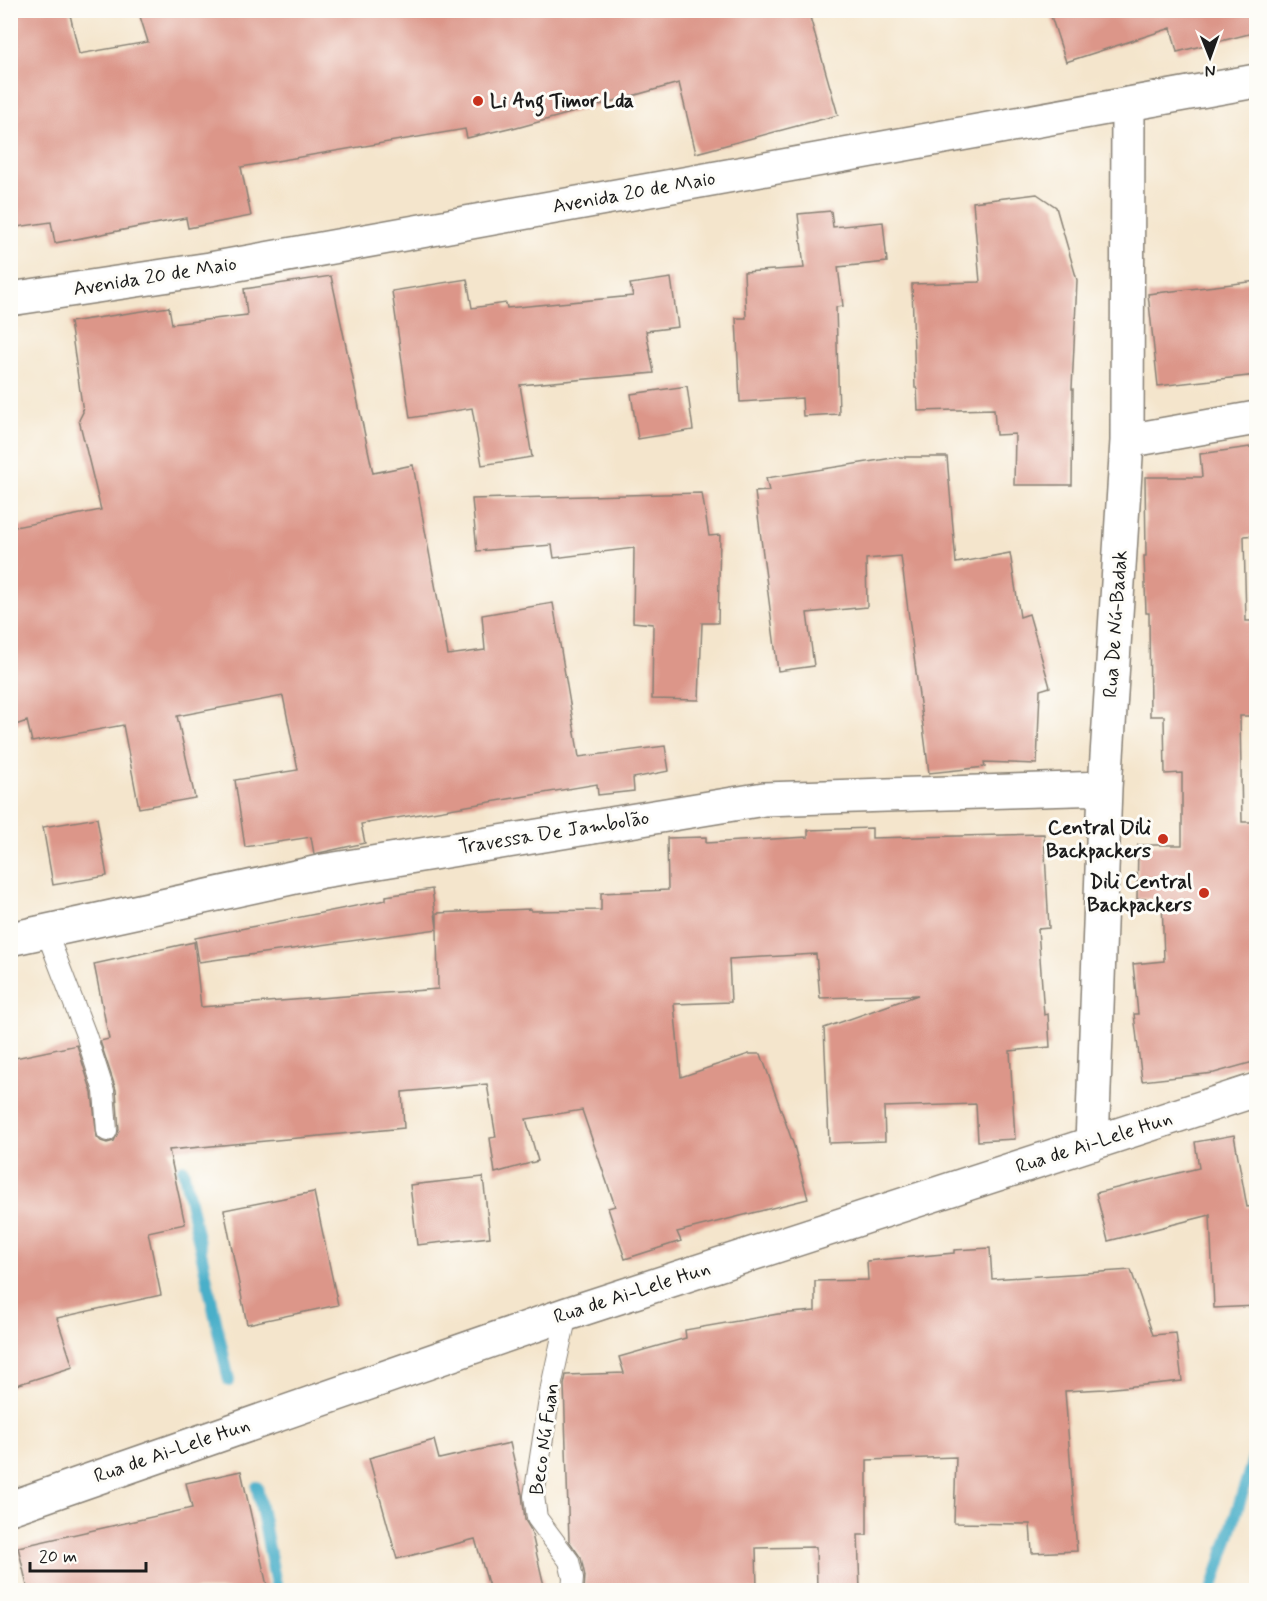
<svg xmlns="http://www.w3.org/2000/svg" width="1267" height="1601" font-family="Mynerve,sans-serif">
<rect width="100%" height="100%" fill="#fdfcf7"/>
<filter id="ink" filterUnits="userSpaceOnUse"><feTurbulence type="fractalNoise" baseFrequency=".0167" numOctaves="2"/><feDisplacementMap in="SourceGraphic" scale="12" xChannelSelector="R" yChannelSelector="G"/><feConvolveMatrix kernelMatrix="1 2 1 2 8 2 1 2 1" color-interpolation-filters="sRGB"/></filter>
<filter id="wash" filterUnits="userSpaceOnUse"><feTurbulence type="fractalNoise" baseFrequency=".008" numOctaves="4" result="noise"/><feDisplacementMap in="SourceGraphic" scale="24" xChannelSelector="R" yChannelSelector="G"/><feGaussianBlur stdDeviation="1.35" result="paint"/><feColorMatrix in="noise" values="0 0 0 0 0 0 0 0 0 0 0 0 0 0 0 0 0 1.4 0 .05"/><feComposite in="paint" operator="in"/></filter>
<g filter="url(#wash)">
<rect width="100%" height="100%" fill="#f4e5cc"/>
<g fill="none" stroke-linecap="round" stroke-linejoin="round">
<path stroke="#4aafc9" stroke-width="12" d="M183 1169 229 1381
M257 1487 277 1590
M1212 1590 1256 1450"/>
</g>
<g id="blocks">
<path fill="#dc9689" d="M10 10H69L79 54 148 42 138 10H808L838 115 696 153 679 83 513 129V127L467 138 465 129 241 167 251 216 188 228 186 218 55 243 51 222 10 228Z
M1049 10H1257V32L1177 52 1171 28 1066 62Z
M1037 194 1056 207 1077 280 1072 389H1073L1072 485H1014L1015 434 996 435 994 409 918 411 917 388H915L912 284 980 282 973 202Z
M831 211 833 227 883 222 887 262 838 267 843 306 836 307 839 414 803 416 802 398 740 402 736 318H746L744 272 804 268 798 214Z
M331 276 373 473 413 465 448 655 485 650 482 615 553 603 579 757 665 746 669 771 633 778 634 791 598 795 597 784 361 824 365 843 314 854 311 837 245 847 235 780 298 770 283 696 177 716 195 798 139 808 123 725 32 742 27 721 10 727V528L101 510 79 420 83 412 70 322 169 307 172 324 247 315 244 289Z
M671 278 678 327 646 331 654 373 520 385 532 457 482 465 472 408 410 418 392 291 467 279 472 308 506 303 507 308 633 296 630 284Z
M1257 281V375L1158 386 1148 294Z
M687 386 693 430 638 439 631 394Z
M1257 446V535L1244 536 1246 621H1257V716H1240L1242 822H1257V1061L1214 1073 1142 1081 1134 1014H1138L1133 964 1164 961 1162 899H1137L1138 845H1182V773L1165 774 1164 716H1150L1149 613H1146L1144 556H1146L1145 477H1202L1200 454Z
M899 457H947L956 563 1010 553 1020 617 1029 614 1050 687 1040 690 1037 764 984 762 985 767 929 773 901 556 866 559 867 607 807 613 814 666 778 671 755 492 769 491 766 478Z
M702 493 709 536 720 535 718 623H702L699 700 652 699 653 624 633 622 634 548 554 558 552 545 477 551 472 499Z
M97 818 107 876 53 885 43 827Z
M872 828V838L1044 834 1049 928 1038 929 1044 1015 1048 1014 1050 1047 1010 1051 1015 1139 978 1141 976 1104 884 1107 885 1141 829 1143 824 1028 918 995 820 998 816 954 729 959 731 1002 674 1004 681 1077 749 1054H761L794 1146 808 1199 677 1232 681 1241 625 1259 608 1208 615 1206 582 1110 526 1119 538 1161 495 1173 490 1138 496 1137 487 1084 402 1092 404 1128 169 1150 185 1224 148 1232 161 1295 57 1318 73 1367 10 1387V1059L77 1045 92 1093 97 1137 101 1141 107 1143 114 1141 119 1130 116 1090 100 1041 109 1039 94 964 194 942 201 1007 438 989 437 929 199 962 195 938 386 900V896L432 889 437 928V913L531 909V911L601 910V893L668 890 667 838 706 837V843L808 837V830Z
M1234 1135 1247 1207 1257 1206V1306L1214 1308 1210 1215 1108 1241 1096 1193 1199 1168 1195 1142Z
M483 1177 490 1237 417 1245 410 1185Z
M314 1192 338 1305 247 1324 224 1210Z
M990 1248 992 1279 1131 1270 1153 1335 1176 1333 1182 1381 1105 1389 1065 1391 1077 1551 1032 1553 1030 1524 954 1523 956 1457 867 1460V1535H858L860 1590H817L816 1547 756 1548 757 1590H584L585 1576 581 1558 569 1541 564 1385 566 1375 624 1373 619 1357 686 1338 685 1330 778 1314 815 1311V1281L868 1280 867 1261 954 1253V1250Z
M434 1440 439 1459 510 1443 522 1494 525 1520 531 1530 545 1590H490L475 1539 397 1559 369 1458Z
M241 1471 268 1590H28L18 1547 192 1508 186 1483Z"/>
</g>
</g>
<g filter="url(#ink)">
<use href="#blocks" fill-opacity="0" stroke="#888074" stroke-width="1.5"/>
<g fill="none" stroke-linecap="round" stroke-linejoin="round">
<g stroke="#888074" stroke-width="22">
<path id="lane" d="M46 931 86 1035 104 1091 107 1131
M567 1314 551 1387 534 1496 537 1518 569 1561 573 1578 572 1590"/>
</g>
<g stroke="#888074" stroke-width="36">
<path id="street" d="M1127 441 1256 418
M10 939 323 871 764 799 1105 788
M1092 1144 1105 788 1127 441 1128 104
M10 1508 567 1314 1256 1090"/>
</g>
<g stroke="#888074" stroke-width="36">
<path id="secondary" d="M10 299 210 269 1256 81"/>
</g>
<use href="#lane" stroke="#fff" stroke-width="20"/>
<use href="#street" stroke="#fff" stroke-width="33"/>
<use href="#secondary" stroke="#fff" stroke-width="33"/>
</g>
</g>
<g fill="#c8321e" stroke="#fdfcf7" stroke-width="2">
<circle cx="478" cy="101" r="6"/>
<circle cx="1163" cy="839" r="6"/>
<circle cx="1204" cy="893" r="6"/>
</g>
<g text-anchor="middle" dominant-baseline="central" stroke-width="6" stroke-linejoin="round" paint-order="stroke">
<g font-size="20" font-weight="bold" fill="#1c1c1c" stroke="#fdfcf7" text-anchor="end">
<text x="490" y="101" text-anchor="start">Li Ang Timor Lda</text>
<text x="1151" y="828">Central Dili<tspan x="1151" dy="23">Backpackers</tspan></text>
<text x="1192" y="882">Dili Central<tspan x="1192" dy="23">Backpackers</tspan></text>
</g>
<g font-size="20" fill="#1c1c1c" stroke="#fdfcf7">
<text transform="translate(634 193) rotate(-10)">Avenida 20 de Maio</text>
<text transform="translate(155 277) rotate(-9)">Avenida 20 de Maio</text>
<text transform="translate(1116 624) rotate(-86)">Rua De Nú-Badak</text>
<text transform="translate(554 833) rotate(-9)">Travessa De Jambolão</text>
<text transform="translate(1094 1143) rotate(-18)">Rua de Ai-Lele Hun</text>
<text transform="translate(632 1293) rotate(-18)">Rua de Ai-Lele Hun</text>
<text transform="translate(545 1439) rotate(-82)">Beco Nú Fuan</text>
<text transform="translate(172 1451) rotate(-19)">Rua de Ai-Lele Hun</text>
</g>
</g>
<rect width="1267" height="1601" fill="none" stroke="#fdfcf7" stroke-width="36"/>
<g transform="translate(1210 57) rotate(179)" stroke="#fdfcf7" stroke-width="4.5" paint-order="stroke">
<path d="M0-4.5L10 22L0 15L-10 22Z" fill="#1c1c1c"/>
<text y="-9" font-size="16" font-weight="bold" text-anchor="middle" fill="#1c1c1c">N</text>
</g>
<path d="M30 1562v9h116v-9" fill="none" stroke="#1c1c1c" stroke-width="3"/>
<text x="39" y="1562" font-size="18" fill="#1c1c1c" stroke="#fdfcf7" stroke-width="4.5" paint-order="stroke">20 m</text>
</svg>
